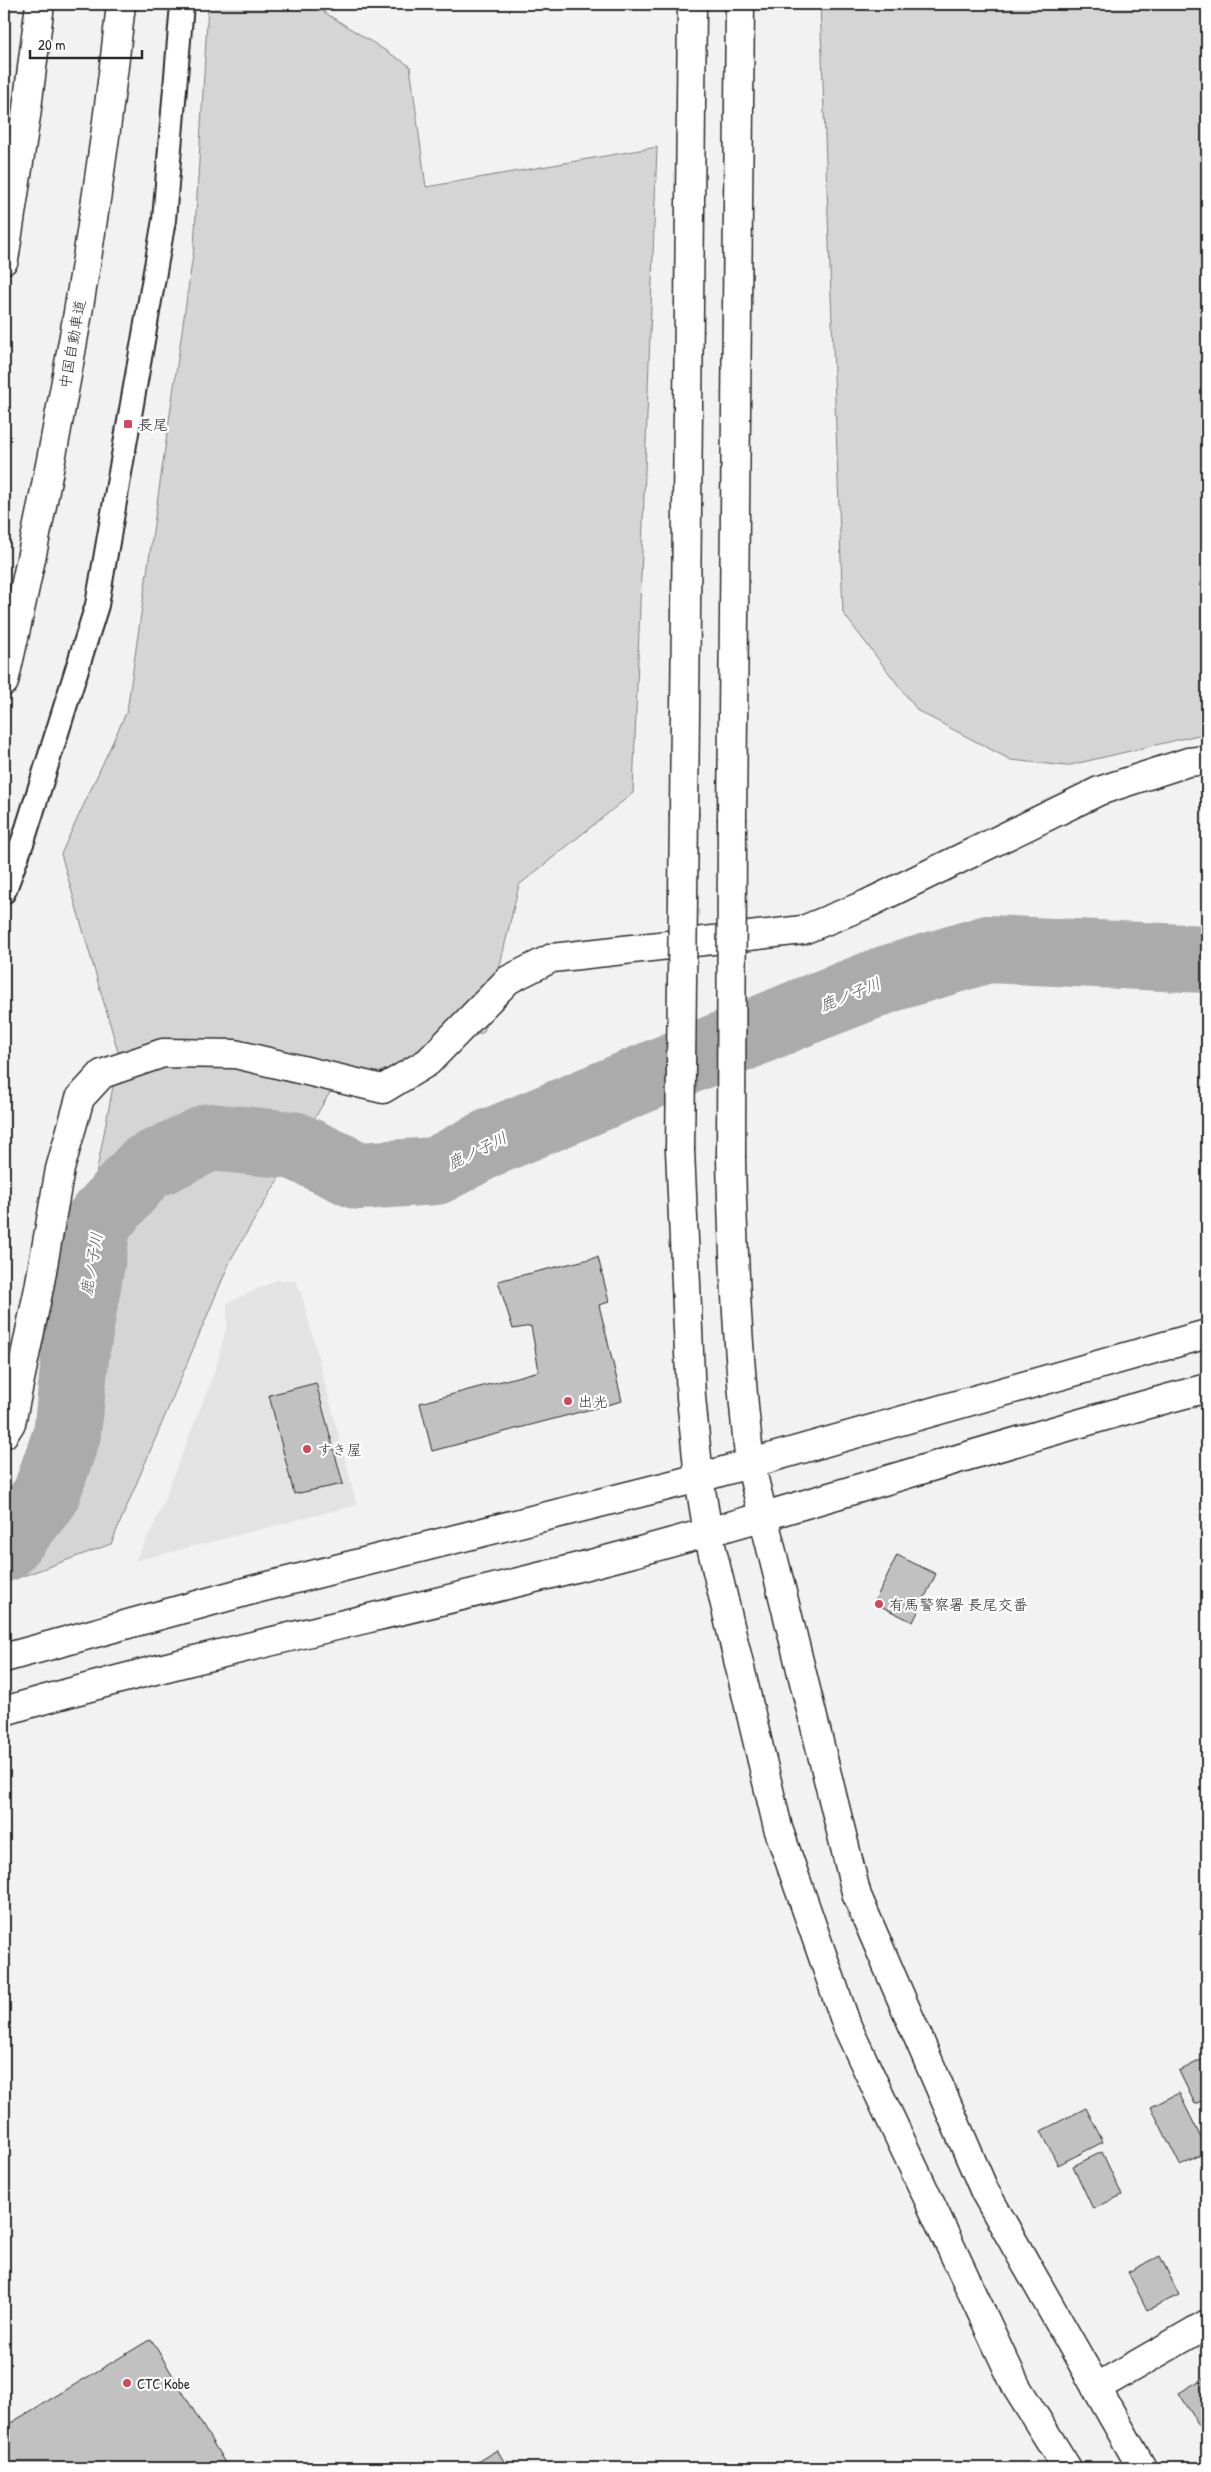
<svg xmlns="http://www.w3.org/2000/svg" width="1211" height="2472" font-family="'Patrick Hand','Klee One',sans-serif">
<rect width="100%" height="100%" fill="#f2f2f2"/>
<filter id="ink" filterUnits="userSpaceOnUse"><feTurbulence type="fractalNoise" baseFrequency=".02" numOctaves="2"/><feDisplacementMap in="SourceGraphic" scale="10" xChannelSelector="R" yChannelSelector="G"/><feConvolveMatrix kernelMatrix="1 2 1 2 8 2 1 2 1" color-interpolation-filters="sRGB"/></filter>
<g filter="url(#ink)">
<path fill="#e3e3e3" d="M277 1280 296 1281 301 1292 357 1505 135 1561 154 1525 215 1371 227 1325V1303Z"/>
<path fill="#d5d5d5" stroke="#808080" d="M208 4H311L410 66 426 187 657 147 633 793 519 885 484 1032 374 1074 345 1067 231 1259 111 1544 4 1583V1508L53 1400 119 1055 61 854 127 711 194 248Z
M820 4H1207V733L1066 766 1011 760 918 711 843 613Z"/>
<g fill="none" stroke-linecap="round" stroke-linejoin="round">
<path stroke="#ababab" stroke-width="68" d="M4 1548 45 1497 67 1434 76 1350 98 1222 145 1168 210 1137 293 1145 359 1176 436 1171 489 1143 808 1010 888 979 988 949 1207 959"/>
</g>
<path fill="#c1c1c1" stroke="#2b2b2b" d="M598 1257 609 1302 599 1305 622 1401 432 1451 420 1403 539 1371 531 1326 513 1329 498 1281Z
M316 1383 343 1484 294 1494 269 1395Z
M897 1555 936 1574 913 1622 874 1603Z
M1207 2057V2098L1195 2104 1179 2071Z
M1179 2093 1207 2150V2152L1180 2165 1151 2107Z
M1086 2108 1103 2142 1058 2165 1041 2131Z
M1102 2152 1122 2195 1093 2209 1073 2166Z
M1160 2256 1179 2295 1147 2310 1128 2272Z
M151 2339 228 2468H4V2427Z
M1207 2376V2427L1202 2430 1179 2393Z
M497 2450 508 2468H467Z"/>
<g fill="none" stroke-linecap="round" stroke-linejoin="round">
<g stroke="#2b2b2b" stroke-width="26">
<path id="lane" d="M4 892 24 838 97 605 164 220 182 4"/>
</g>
<g stroke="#2b2b2b" stroke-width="31">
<path id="street" d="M4 1434 11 1423 39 1288 60 1169 80 1098 102 1074 163 1053 235 1054 383 1089 428 1062 508 980 552 958 803 930 867 904 1099 791 1188 762 1207 760
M1096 2388 1207 2324"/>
</g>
<g stroke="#2b2b2b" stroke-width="31">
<path id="secondary" d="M684 813 692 4
M732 818 740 4
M680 1150 691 1397 699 1478 708 1533 778 1828 847 2026 1017 2388 1067 2468
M731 1158C733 1260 738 1361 750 1463L857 1896 985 2192 1142 2468
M4 1658 252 1590 699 1478 1207 1334
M4 1711C210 1651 422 1609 629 1554 823 1502 1014 1439 1207 1388"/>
</g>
<g stroke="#2b2b2b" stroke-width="31">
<path id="highway" d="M4 260 26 116 40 4
M4 682C55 458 97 232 121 4"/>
</g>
<use href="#lane" stroke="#fff" stroke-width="22"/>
<use href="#street" stroke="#fff" stroke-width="28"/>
<use href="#secondary" stroke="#fff" stroke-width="28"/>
<use href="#highway" stroke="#fff" stroke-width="28"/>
<g stroke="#2b2b2b" stroke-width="31" stroke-linecap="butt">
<path id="secondary-bridge" d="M680 1150 684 813
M731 1158 732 818"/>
</g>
<use href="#secondary-bridge" stroke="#fff" stroke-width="28"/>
</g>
</g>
<g fill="#d1495b" stroke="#fff" stroke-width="2">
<rect x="123" y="419" width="10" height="10" rx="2.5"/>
<circle cx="568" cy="1401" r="5"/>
<circle cx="307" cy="1449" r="5"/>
<circle cx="879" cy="1604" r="5"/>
<circle cx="127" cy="2383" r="5"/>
</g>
<g text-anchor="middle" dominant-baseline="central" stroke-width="4.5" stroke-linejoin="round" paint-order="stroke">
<g font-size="15" fill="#2b2b2b" stroke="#fff">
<text transform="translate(72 344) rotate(-80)">中国自動車道</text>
</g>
<g font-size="15" fill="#2b2b2b" stroke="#fff" text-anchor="start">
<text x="138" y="424">長尾</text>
<text x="578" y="1401">出光</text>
<text x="317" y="1449">すき屋</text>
<text x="889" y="1604">有馬警察署 長尾交番</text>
<text x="137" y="2383">CTC Kobe</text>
</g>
<g font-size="16" font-style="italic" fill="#585858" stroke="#fff">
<text transform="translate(850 994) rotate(-22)">鹿ノ子川</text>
<text transform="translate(477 1150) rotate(-26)">鹿ノ子川</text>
<text transform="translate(91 1264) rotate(-80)">鹿ノ子川</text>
</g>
</g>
<rect width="1211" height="2472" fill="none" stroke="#fff" stroke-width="20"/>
<rect x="10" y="10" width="1191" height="2452" fill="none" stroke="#2b2b2b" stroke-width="2" filter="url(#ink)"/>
<path d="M30 50v8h112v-8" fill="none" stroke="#2b2b2b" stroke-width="2.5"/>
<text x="38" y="50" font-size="15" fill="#2b2b2b" stroke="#ffffff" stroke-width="4" paint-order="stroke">20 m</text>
</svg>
